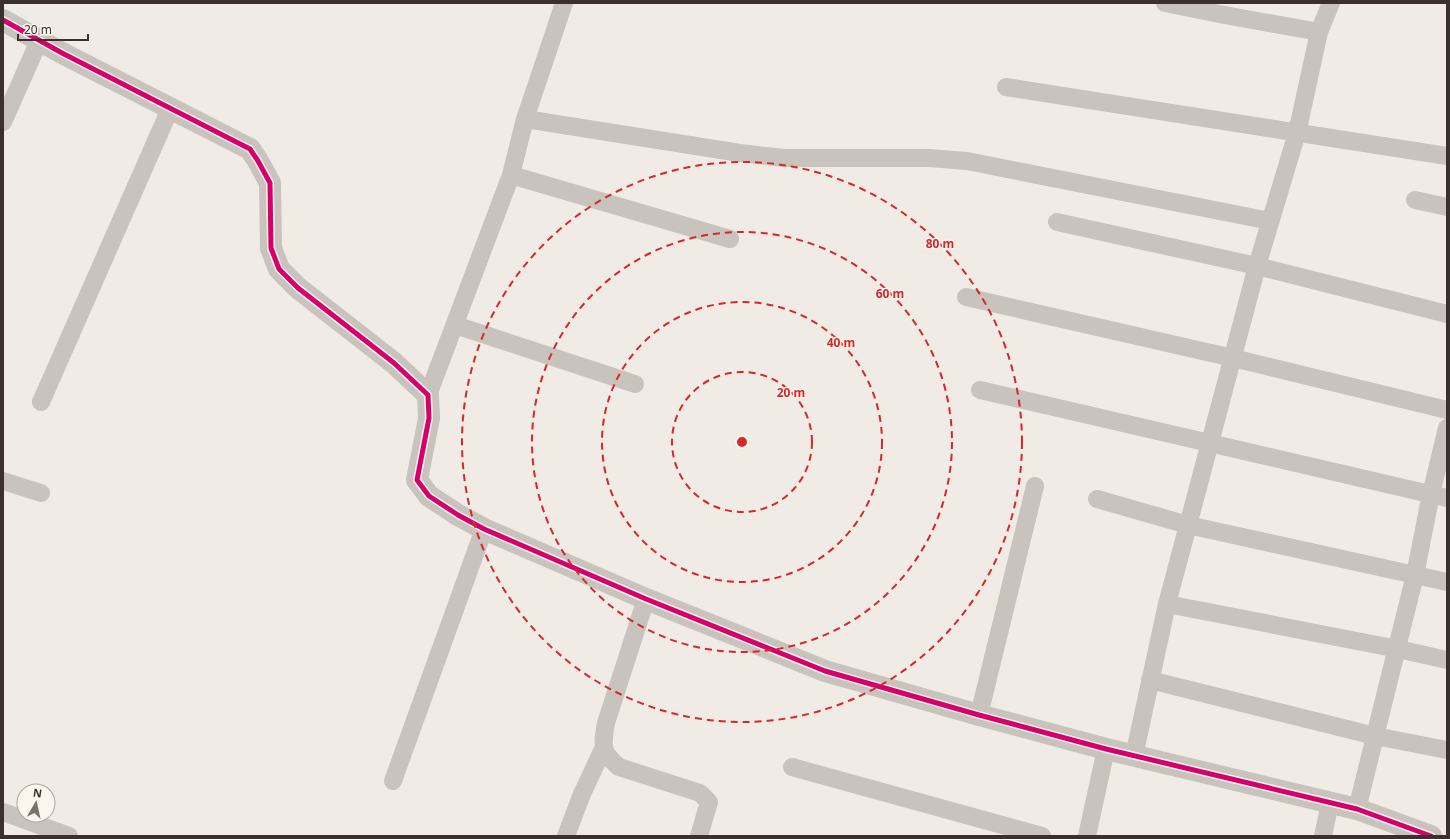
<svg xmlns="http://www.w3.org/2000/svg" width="1450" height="839" font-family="'Noto Sans',sans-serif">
<rect width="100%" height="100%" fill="#f0ebe5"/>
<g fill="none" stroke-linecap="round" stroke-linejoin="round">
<path stroke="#c9c3be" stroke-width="18" d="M1165 3 1219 14 1319 32
M1006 87 1447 156
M525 119 740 153 784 158H929L967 161 1270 221
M3 122 39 41
M511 175 730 239
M1415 200 1447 207
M1057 222 1257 266 1447 314
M966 297 1233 358 1447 410
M455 325 635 384
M980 390 1447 498
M428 395 511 175 525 119 564 3
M41 402 170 109
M3 481 41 493
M1097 499 1188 525 1447 582
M646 599 606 723C602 746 601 752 619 767L700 793 709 802 699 836
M1167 604 1398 649 1447 660
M1150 680 1375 736 1447 750
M979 715 1035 486
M1134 756 1167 604 1257 266 1297 133 1319 32 1331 3
M792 767 1042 836
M393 781 484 529
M1357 809 1415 575 1431 494 1447 428
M3 812 69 836
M566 836 582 794 603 749
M1087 836 1106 749
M1323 836 1330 803"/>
<path stroke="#c9c3be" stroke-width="22" d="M3 20 62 53 250 149 258 161 270 183 271 248 279 269 298 288 394 363 428 395 429 418 417 480 429 496 458 515 484 529 646 599 825 671 979 715 1106 749 1357 809 1431 836"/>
<g stroke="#fbf5ee" stroke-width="8">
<path id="cycleway" d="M3 20 62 53 250 149 258 161 270 183 271 248 279 269 298 288 394 363 428 395 429 418 417 480 429 496 458 515 484 529 646 599 825 671 979 715 1106 749 1357 809 1431 836"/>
</g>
<use href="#cycleway" stroke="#d6006c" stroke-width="5"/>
</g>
<g fill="none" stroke="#d62828" stroke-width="2" stroke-dasharray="7 5">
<circle cx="742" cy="442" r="70"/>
<circle cx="742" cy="442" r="140"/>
<circle cx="742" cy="442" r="210"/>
<circle cx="742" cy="442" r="280"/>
</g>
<circle cx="742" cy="442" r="6" fill="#d62828" stroke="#fbf5ee" stroke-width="2"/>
<g font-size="12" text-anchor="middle" font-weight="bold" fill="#d62828" stroke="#fbf5ee" stroke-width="3" stroke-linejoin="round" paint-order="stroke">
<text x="940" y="248">80 m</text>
<text x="890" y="298">60 m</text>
<text x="841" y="347">40 m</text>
<text x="791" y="397">20 m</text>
</g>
<rect width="1450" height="839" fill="none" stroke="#3b302b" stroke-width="8"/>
<g transform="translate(36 803) rotate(9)"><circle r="19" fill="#fbf5ee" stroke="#aea6a0"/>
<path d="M0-3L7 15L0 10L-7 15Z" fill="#7a716c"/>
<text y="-6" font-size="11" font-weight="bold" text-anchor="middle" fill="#3b302b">N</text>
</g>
<path d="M18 34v6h70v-6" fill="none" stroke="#3b302b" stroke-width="2"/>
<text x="24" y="34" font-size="12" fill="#3b302b" stroke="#fbf5ee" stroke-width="3" paint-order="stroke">20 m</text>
</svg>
